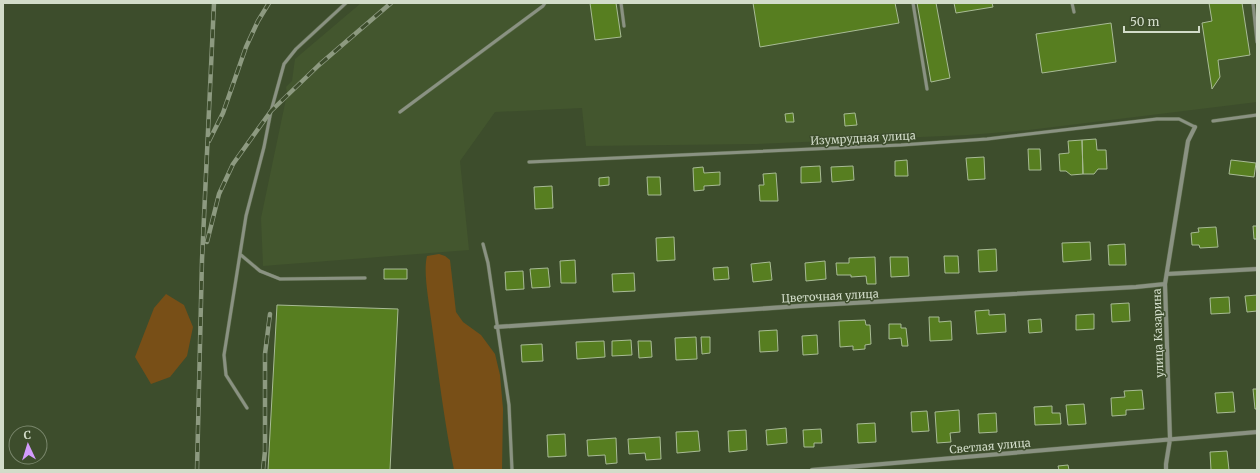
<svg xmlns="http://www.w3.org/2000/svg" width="1260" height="473" font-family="Merriweather,serif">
<rect width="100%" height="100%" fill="#3d4d2c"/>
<path fill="#43562e" d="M361 3H1257V102L1029 130 968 135 756 144 586 146 582 108 495 112 460 161 469 250 263 266 261 218 287 94 286 87 292 81 295 59Z"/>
<path fill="#784f17" d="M439 254 445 256 450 260 456 312 463 322 481 335 495 354 500 375 503 409 502 470H454C444 420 438 370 431 319 429 302 423 272 427 256Z
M166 294 184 305 193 327 187 356 170 377 151 384 135 357 154 308Z"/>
<path fill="#577e20" stroke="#a8bb95" d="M590 3H616L621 37 595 40Z
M753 3H895L899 23 760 47Z
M917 3H936L950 78 931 82Z
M954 3H992L993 7 956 13Z
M1209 3H1242L1250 55 1218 60 1220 77 1212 89 1202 23 1212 21Z
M1111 23 1116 62 1042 73 1036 34Z
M793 113 794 122H786L785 114Z
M855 113 857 125 845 126 844 114Z
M1096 139 1097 150H1106L1107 169H1098L1094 174H1083L1082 140Z
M1082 140 1083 174 1071 175 1066 171H1060L1059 154 1069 153 1068 141Z
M1028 149H1040L1041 170H1029Z
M984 157 985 179 968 180 966 158Z
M907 160 908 176H895V161Z
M1231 160 1256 163 1254 177 1229 174Z
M820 166 821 182 801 183V167Z
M853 166 854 180 832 182 831 167Z
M703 167 704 173 720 172V185L704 186V190L694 191 693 168Z
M776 173 778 201H760L759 185H764L763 174Z
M609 177V185L599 186V178Z
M647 177H660L661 195H648Z
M552 186 553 208 535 209 534 187Z
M1253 226H1257V239H1254Z
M1216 227 1218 247 1200 248 1199 245H1192L1191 233 1199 232 1198 228Z
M674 237 675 260 657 261 656 238Z
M1090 242 1091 260 1063 262 1062 243Z
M1125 244 1126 265H1109L1108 245Z
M996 249 997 271 979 272 978 250Z
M944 256H958L959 273H945Z
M875 257 876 284H867L866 276 851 277V275H837L836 263H849V258Z
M890 257H908L909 276 891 277Z
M575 260 576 283H561L560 261Z
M825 261 826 279 806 281 805 263Z
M770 262 772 280 753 282 751 264Z
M728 267 729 279 714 280 713 268Z
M548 268 550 287 532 288 530 269Z
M384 269H407V279H384Z
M523 271 524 289 506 290 505 272Z
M634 273 635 291 613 292 612 274Z
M1257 295V311L1247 312 1245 296Z
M1229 297 1230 313 1211 314 1210 298Z
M1129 303 1130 321 1112 322 1111 304Z
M277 305 398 309 390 470H268Z
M989 310V315L1005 314 1006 332 977 334 975 311Z
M1094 314V329L1076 330V315Z
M929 317H939V322L951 321 952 340 930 341Z
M1041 319 1042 332 1029 333 1028 320Z
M865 320 866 325H870L871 344 865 345V349L853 350V346L840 347 839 321Z
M889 324H901V328H906L908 346H902L901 338 889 339Z
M777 330 778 351 760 352 759 331Z
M817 335 818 354 803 355 802 336Z
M696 337 697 359 676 360 675 338Z
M701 337H710V353L702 354Z
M631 340 632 355 612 356V341Z
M604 341 605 357 577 359 576 342Z
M638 341H651L652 357 639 358Z
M542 344 543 361 522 362 521 345Z
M1253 389H1257V409H1255Z
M1142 390 1144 409 1126 410V415L1112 416 1111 398 1125 397 1124 391Z
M1233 392 1235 412 1217 413 1215 393Z
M1084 404 1086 424 1068 425 1066 405Z
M1052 406V413H1060L1061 424 1035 425 1034 407Z
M959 410 960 432 950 433 951 442 937 443 935 412Z
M927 411 929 431 912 432 911 412Z
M996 413 997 432 979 433 978 414Z
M875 423 876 442 858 443 857 424Z
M786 428 787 443 767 445 766 430Z
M821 429 822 443H814V447H804L803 430Z
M746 430 747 450 729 452 728 431Z
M698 431 700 451 677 453 676 432Z
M565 434 566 456 548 457 547 435Z
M660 437 661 459 646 460 645 453 629 454 628 439Z
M616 438 617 463 606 464 605 455 588 456 587 440Z
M1227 451 1229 470H1211L1210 452Z
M1068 465 1069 470H1059L1058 466Z"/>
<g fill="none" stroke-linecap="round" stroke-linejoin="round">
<g stroke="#5b6a4b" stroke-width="4">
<path id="service" d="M621 3 624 26
M913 3 927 89
M1072 3 1074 12
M1253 3 1257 42
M400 112 543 6 545 3
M1213 121 1257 115
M529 162 901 145 987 139 1157 119H1179L1195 127
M483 244 488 263 509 405 512 470
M241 255 260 271 280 279 365 278
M247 408 226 375 224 355 246 216 264 147 271 111 284 64 296 49 346 3"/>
</g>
<g stroke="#5b6a4b" stroke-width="5">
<path id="minor" d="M1167 274 1257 269
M496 327 800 306 1136 287 1165 284
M812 470 1257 432
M1166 470V464L1170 439 1165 284 1188 141 1195 127"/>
</g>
<use href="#service" stroke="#8a9282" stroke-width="3"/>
<use href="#minor" stroke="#8a9282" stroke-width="4"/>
<g stroke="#8d9a80" stroke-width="4.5">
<path id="rail" d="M209 141 223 113 246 47 258 21 269 3
M207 242 219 194 233 164 271 111 319 65 391 3
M197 470 202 260 214 3
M263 470 265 451V354L270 314"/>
</g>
<use href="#rail" stroke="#3d4d2c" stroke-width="3" stroke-dasharray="9" stroke-linecap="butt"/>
</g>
<g text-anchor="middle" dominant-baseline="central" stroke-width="3" stroke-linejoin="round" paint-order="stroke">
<g font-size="11" fill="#d2dcc9" stroke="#3d4d2c">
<text transform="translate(863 138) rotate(-3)">Изумрудная улица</text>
<text transform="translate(830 296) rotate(-3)">Цветочная улица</text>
<text transform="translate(1158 333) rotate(-92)">улица Казарина</text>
<text transform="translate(990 446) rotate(-5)">Светлая улица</text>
</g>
</g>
<rect width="1260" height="473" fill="none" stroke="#d2dcc9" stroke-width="8"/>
<g transform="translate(28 445) rotate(356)"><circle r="19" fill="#3d4d2c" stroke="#79866b"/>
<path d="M0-3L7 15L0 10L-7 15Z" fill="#d39cfc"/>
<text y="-6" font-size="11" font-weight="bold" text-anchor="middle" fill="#d2dcc9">С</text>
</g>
<path d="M1124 26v6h75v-6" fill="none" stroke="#d2dcc9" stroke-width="2"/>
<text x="1130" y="26" font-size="12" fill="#d2dcc9" stroke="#3d4d2c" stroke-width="3" paint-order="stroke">50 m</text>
</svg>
